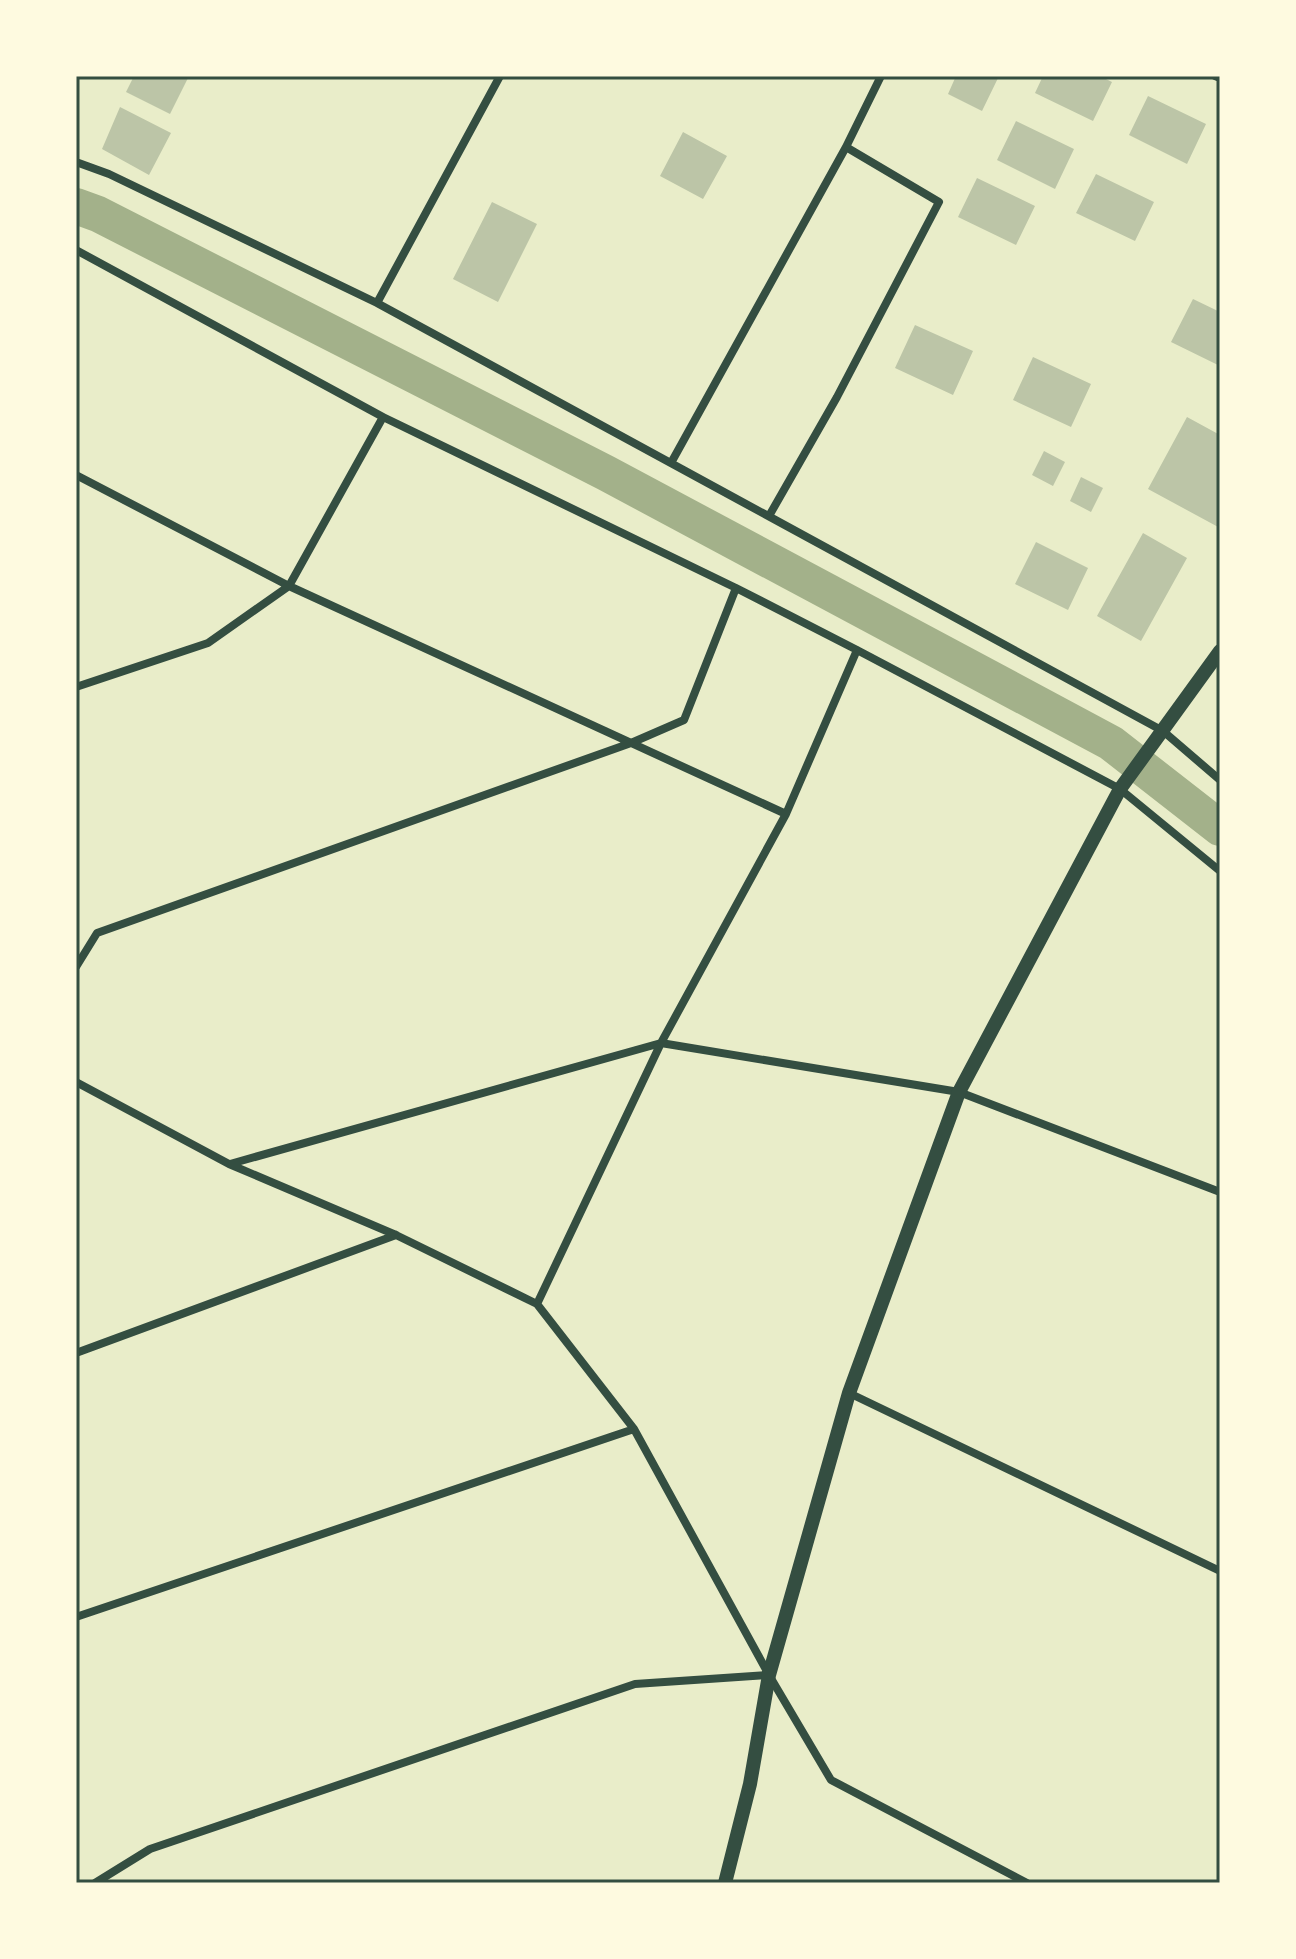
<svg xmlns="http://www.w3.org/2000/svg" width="1296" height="1959" font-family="'Titillium Web',sans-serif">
<rect width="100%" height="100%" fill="#e9edc9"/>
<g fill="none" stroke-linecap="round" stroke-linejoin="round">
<path stroke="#a3b18a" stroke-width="36" d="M76 206 98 214 606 473 1111 743 1220 828"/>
</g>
<path fill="#bcc5a7" d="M134 76H189L170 114 126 92Z
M956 76H999L982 111 948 94Z
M1043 76H1100L1112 82 1093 121 1035 93Z
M1148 96 1206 124 1187 164 1129 135Z
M120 107 171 133 149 175 102 149Z
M1016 121 1074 149 1055 189 997 160Z
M683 132 727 156 703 199 660 176Z
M1096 174 1154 202 1135 241 1076 213Z
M977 178 1035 206 1016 245 958 217Z
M492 202 537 224 498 302 453 279Z
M1193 299 1220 312V366L1171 342Z
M915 325 973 351 953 395 895 368Z
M1033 357 1091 384 1071 427 1013 400Z
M1187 417 1220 435V528L1148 489Z
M1044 451 1065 462 1053 486 1032 475Z
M1081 477 1103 488 1091 512 1070 501Z
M1143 533 1187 558 1141 641 1097 616Z
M1036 542 1088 568 1068 610 1015 584Z"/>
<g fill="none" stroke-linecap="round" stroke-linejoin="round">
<path stroke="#344e41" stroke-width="8" d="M1215 76 1220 78
M76 162 109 174 377 303 1163 731 1220 780
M76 250 383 417 736 588 857 650 1120 789 1220 871
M377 303 500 76
M671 463 846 147
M76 475 289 586 786 814
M769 516 837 397 939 202 846 147 881 76
M76 687 208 643 289 586 383 417
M76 967 97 933 631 743 684 720 736 588
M76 1082 229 1164 396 1235 537 1304 634 1429 769 1675 831 1780 1027 1883
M230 1164 661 1043 959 1092 1220 1192
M537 1304 661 1043 786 814 857 650
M76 1353 396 1235
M849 1393 1220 1571
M76 1617 634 1429
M95 1883 150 1849 635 1684 769 1675"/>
<path stroke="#344e41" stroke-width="14" d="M725 1883 750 1784 769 1675 849 1393 959 1092 1120 789 1220 651"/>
</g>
<rect width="1296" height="1959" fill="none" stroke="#fefae0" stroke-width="156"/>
<rect x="78" y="78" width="1140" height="1803" fill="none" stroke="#344e41" stroke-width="3"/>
</svg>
